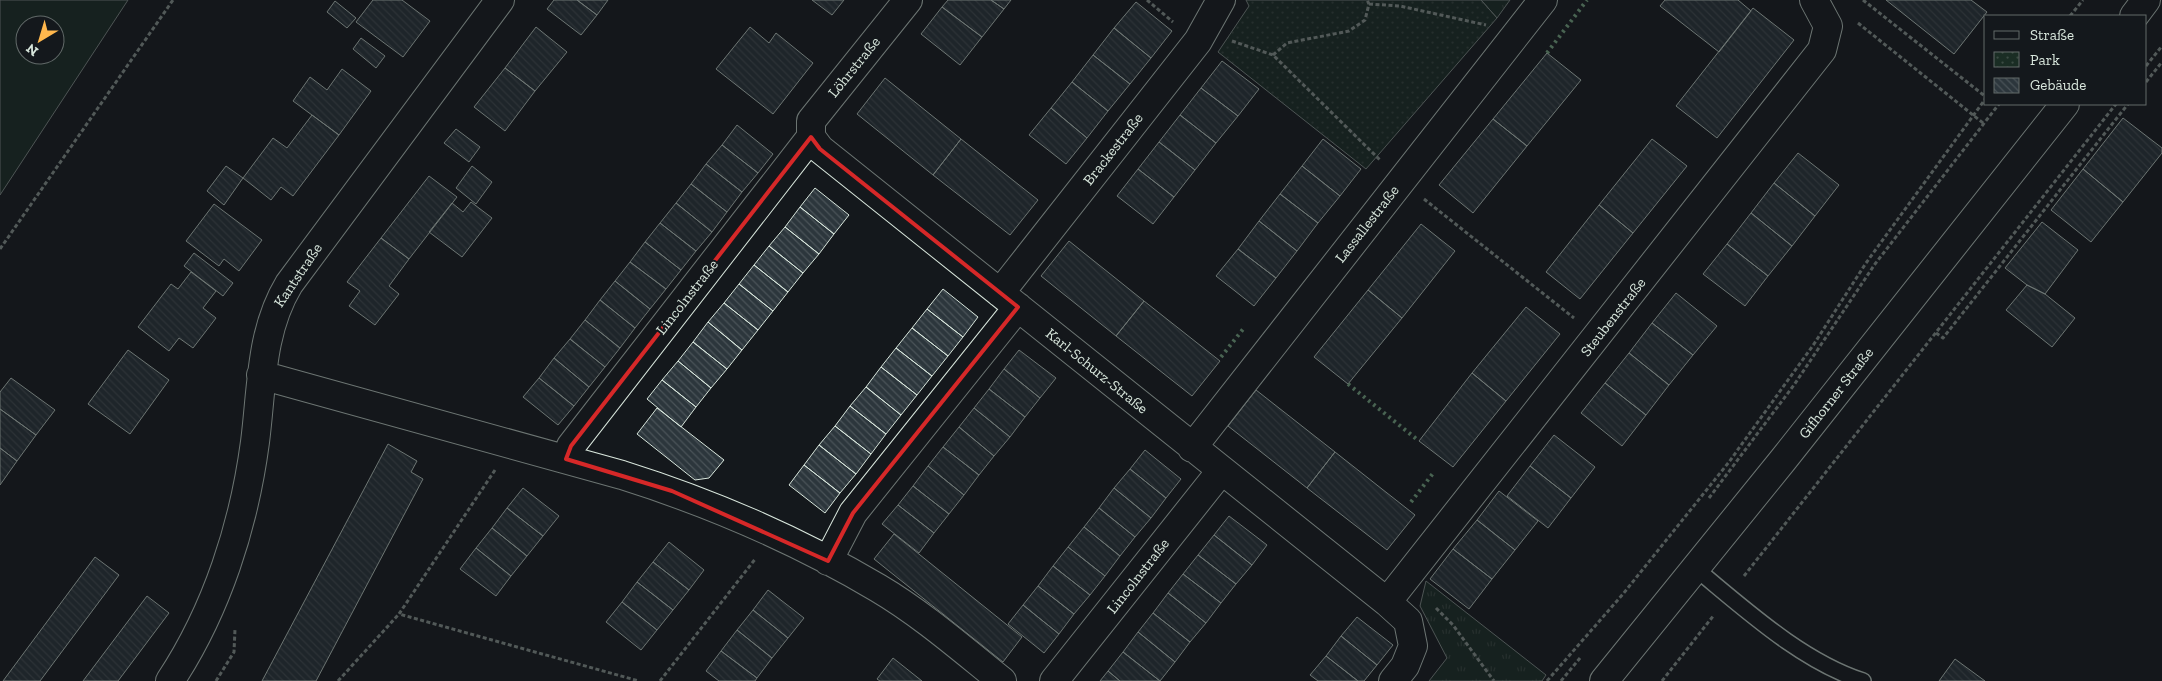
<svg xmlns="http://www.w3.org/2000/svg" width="2162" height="681" font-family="'Zilla Slab',serif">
<defs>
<pattern id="grass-tufts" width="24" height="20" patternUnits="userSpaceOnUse" patternTransform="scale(1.25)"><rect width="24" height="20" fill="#1a2d24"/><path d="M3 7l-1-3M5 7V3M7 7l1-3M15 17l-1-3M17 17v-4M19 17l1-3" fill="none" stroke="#3b4b43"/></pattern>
<pattern id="park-dots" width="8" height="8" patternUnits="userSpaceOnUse" patternTransform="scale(1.25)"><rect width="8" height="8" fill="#1a2d24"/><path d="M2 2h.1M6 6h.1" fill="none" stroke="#3b4b43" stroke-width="1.8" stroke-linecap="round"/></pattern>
<pattern id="building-back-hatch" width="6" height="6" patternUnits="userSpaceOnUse" patternTransform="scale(1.25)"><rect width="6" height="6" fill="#2c363c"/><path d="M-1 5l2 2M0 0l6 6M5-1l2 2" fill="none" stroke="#4a5358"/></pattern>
</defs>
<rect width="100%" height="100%" fill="#14181c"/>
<path fill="url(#grass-tufts)" stroke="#939e99" d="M1481 0H1510L1497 18Z
M1426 581 1546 675 1542 681H1429L1447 658 1420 606Z"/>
<path fill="url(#park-dots)" stroke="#939e99" d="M1246 0H1481L1497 18 1366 169 1218 52 1249 6Z"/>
<path fill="#1a2d24" stroke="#939e99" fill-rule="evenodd" d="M0 0H128L0 195ZM25 25H55V55H25Z"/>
<path fill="url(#building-back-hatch)" stroke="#d8e6dc" d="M373 0H402L430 21 403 57 356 22Z
M554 0H577L597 15 581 35 547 9Z
M577 0H608L597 15Z
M812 0H844L832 15Z
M948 0H991L1004 9 982 37 942 7Z
M991 0H1011L1004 9Z
M1665 0H1738L1751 11 1719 52 1660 6Z
M1886 0H1971L1987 12 1954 54Z
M335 1 356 18 347 28 327 12Z
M1136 2 1172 31 1151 58 1114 28Z
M942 7 982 37 960 65 921 34Z
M1753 8 1794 40 1717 138 1676 106Z
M536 27 567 52 535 91 505 68Z
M750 27 769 43 776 33 813 63 773 114 716 69Z
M1114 28 1151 58 1130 84 1093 55Z
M361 38 385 56 376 68 353 49Z
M1547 53 1581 80 1527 146 1493 119Z
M1093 55 1130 84 1108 111 1072 82Z
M1222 61 1259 89 1238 116 1201 88Z
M505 68 535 91 505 131 474 107Z
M342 69 371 91 339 135 293 101 310 77 327 90Z
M885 78 961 139 933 175 857 114Z
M1072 82 1108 111 1087 138 1051 108Z
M1201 88 1238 116 1216 143 1180 115Z
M1051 108 1087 138 1066 164 1029 135Z
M312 115 339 135 293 196 281 187 271 200 243 178 273 138 287 148Z
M1180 115 1216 143 1195 170 1159 142Z
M2123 118 2162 148V153L2123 202 2083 169Z
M1493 119 1527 146 1473 213 1439 185Z
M737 125 773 154 758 173 722 145Z
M456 129 480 147 469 162 444 143Z
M961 139 1038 200 1010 235 933 175Z
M1323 139 1361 169 1340 196 1302 166Z
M1652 139 1687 166 1633 233 1599 205Z
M1159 142 1195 170 1174 197 1138 169Z
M722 145 758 173 742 192 706 164Z
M1798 153 1839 185 1815 216 1774 183Z
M706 164 742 192 727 212 691 184Z
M226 166 243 178 224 205 207 191Z
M472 166 492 182 476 204 456 188Z
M1302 166 1340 196 1318 223 1280 194Z
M1138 169 1174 197 1153 224 1117 196Z
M2083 169 2123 202 2091 242 2051 210Z
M429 176 457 197 409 259 381 238Z
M1774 183 1815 216 1792 246 1751 213Z
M691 184 727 212 712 232 676 203Z
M815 188 849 215 834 234 800 207Z
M1280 194 1318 223 1297 251 1259 221Z
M471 202 492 218 462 257 429 232 452 203 463 212Z
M676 203 712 232 696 251 660 223Z
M214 204 262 240 239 271 224 259 219 266 186 241Z
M1599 205 1633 233 1580 299 1546 272Z
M800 207 834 234 819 254 785 227Z
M1751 213 1792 246 1768 276 1727 244Z
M1259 221 1297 251 1276 278 1238 249Z
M2042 222 2078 250 2045 294 2027 285 2005 268Z
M660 223 696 251 681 270 645 242Z
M1421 224 1455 251 1402 318 1368 290Z
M785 227 819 254 803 273 769 246Z
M381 238 409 259 389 286 399 294 375 325 349 306 360 291 347 282Z
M1069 241 1144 301 1116 336 1041 276Z
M645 242 681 270 666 289 630 262Z
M1727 244 1768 276 1745 306 1703 274Z
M769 246 803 273 788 292 754 265Z
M1238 249 1276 278 1254 306 1216 276Z
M194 253 233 283 223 296 184 266Z
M630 262 666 289 650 309 615 281Z
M754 265 788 292 773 311 739 284Z
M191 272 216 291 203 308 216 318 193 348 179 338 169 351 138 327 171 284 178 289Z
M615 281 650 309 635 328 600 300Z
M739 284 773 311 758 330 724 303Z
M2027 285 2045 294 2075 318 2052 347 2006 310Z
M943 289 978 317 963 337 927 309Z
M1368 290 1402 318 1348 384 1314 357Z
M1676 293 1717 326 1693 355 1652 323Z
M600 300 635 328 620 348 585 320Z
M1144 301 1220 361 1192 396 1116 336Z
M724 303 758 330 742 350 708 322Z
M1526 307 1560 334 1506 401 1472 373Z
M927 309 963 337 948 356 912 328Z
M585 320 620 348 605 367 570 339Z
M708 322 742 350 727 369 693 342Z
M1652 323 1693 355 1669 385 1629 353Z
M912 328 948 356 932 376 896 348Z
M570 339 605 367 589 387 554 358Z
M693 342 727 369 711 388 678 361Z
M896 348 932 376 917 395 881 367Z
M128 350 169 380 130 434 88 404Z
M1019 350 1056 378 1040 398 1004 369Z
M1629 353 1669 385 1646 415 1605 383Z
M554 358 589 387 574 406 539 378Z
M678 361 711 388 696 407 662 380Z
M881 367 917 395 901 415 866 387Z
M1004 369 1040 398 1025 417 989 389Z
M1472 373 1506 401 1453 467 1419 441Z
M11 378 55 410 36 435 0 409V392Z
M539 378 574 406 558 425 523 397Z
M662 380 696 407 681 427 647 399Z
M1605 383 1646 415 1622 446 1581 413Z
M866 387 901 415 886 434 850 406Z
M989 389 1025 417 1010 437 974 408Z
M1256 390 1335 452 1307 488 1228 426Z
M850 406 886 434 871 454 835 426Z
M657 408 724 460 709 478 695 480 637 434Z
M974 408 1010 437 994 456 959 427Z
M0 409 36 435 17 461 0 448Z
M835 426 871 454 856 474 819 445Z
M959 427 994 456 979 475 943 447Z
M1554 435 1595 467 1571 498 1530 466Z
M388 444 417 461 411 472 423 479 316 681H262Z
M819 445 856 474 840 493 804 465Z
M943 447 979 475 964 495 928 466Z
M0 448 17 461 0 485Z
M1145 450 1181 479 1166 498 1130 469Z
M1335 452 1415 515 1387 550 1307 488Z
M804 465 840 493 825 513 789 485Z
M928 466 964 495 949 514 913 486Z
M1530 466 1571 498 1548 528 1507 496Z
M1130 469 1166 498 1151 518 1114 488Z
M913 486 949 514 934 533 898 505Z
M523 488 559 516 543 536 507 508Z
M1114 488 1151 518 1135 537 1099 508Z
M1499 491 1538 521 1515 550 1477 520Z
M898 505 934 533 919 553 882 524Z
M507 508 543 536 527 556 492 528Z
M1099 508 1135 537 1120 556 1084 527Z
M1229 516 1267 545 1252 565 1214 535Z
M1477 520 1515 550 1492 579 1453 549Z
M1084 527 1120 556 1105 576 1068 547Z
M492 528 527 556 511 576 476 548Z
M894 534 1022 637 1003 662 874 559Z
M1214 535 1252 565 1236 584 1198 555Z
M669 542 704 570 689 590 653 562Z
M1068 547 1105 576 1090 595 1053 566Z
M476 548 511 576 496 596 460 569Z
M1453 549 1492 579 1469 609 1430 579Z
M1198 555 1236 584 1221 603 1183 574Z
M95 557 119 575 40 681H3Z
M653 562 689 590 673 610 637 582Z
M1053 566 1090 595 1074 614 1038 586Z
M1183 574 1221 603 1206 623 1168 593Z
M637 582 673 610 657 630 622 602Z
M1038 586 1074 614 1059 634 1023 605Z
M768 590 804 618 788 638 753 610Z
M1168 593 1206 623 1190 642 1153 613Z
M147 596 169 613 118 681H83Z
M622 602 657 630 641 650 606 622Z
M1023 605 1059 634 1044 653 1008 624Z
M753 610 788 638 772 658 737 630Z
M1153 613 1190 642 1175 662 1138 632Z
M1357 617 1393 645 1377 665 1341 636Z
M737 630 772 658 757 678 721 651Z
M1138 632 1175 662 1160 681 1123 652Z
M1341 636 1377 665 1364 681H1358L1326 656Z
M721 651 757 678 755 681H719L706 671Z
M1123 652 1160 681H1120L1108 671Z
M1326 656 1358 681H1318L1310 675Z
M893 658 922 681H880L877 679Z
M1955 659 1985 681H1939Z
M1108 671 1120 681H1100Z"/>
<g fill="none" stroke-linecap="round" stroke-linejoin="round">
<g stroke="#d8e6dc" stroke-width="18">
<path id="lane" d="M1695 568C1745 609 1801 661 1863 681"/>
</g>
<g stroke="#d8e6dc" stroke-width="30">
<path id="street" d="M811 137 820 149 1387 602 1408 621 1413 646 1405 666 1393 681
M811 137V121L908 0
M1000 293 1198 41 1221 0
M261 375 622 475C711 503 797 540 878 588 922 614 962 649 1002 681
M1192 448 1543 0
M566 459 571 446 811 137
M828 561 853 513 1018 307
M1387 602 1822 50 1828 26 1814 0
M170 681C217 610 244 525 255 442 262 388 260 332 289 284L500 0
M1054 681 1221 471"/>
</g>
<g stroke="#d8e6dc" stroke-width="30">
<path id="secondary" d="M2134 16 2146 0
M1604 681 1783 460 2065 104"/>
</g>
<path stroke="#9da8a2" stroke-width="3" stroke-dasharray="4 2.5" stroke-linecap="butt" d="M1147 0 1173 22
M1863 0 1986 97
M1369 4 1400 6 1486 25
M2070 16 2083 0
M1858 23 1983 123
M1232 41 1273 55 1380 160
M1273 55 1287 43 1349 31 1365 20 1369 4 1367 0
M2146 66 2162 46
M2146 82 2162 62
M1424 199 1574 318
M0 249 173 0
M1936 333 1943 338 2128 104
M495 470 399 614 639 681
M1709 498 1794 385 1875 264 1999 104
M1744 576 2116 104
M1436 608 1453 625 1494 681
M216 681 234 652 235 629
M338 681 399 614
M660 681 756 558
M1547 681 1623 594 1729 462 1814 344 1866 263 1986 98
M1561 681 1580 658
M1662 681 1714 615"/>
<use href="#lane" stroke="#14181c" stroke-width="15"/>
<use href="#street" stroke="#14181c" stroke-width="28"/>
<use href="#secondary" stroke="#14181c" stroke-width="28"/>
<path stroke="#8ac095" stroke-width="4" stroke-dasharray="2.5 4" stroke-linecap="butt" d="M1547 53 1587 0
M1221 357 1244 328
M1348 384 1419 441
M1411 502 1434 472"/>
</g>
<path d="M0 0H2162V681H0ZM811 137 820 149 1018 307 853 513 828 561 672 491 566 459 571 446Z" fill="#14181c" fill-opacity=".55" fill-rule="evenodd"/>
<path fill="none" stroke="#d62828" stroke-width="4" stroke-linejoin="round" d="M811 137 820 149 1018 307 853 513 828 561 672 491 566 459 571 446Z"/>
<g text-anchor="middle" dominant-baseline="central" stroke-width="4" stroke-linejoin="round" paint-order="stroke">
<g font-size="15" fill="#d8e6dc" stroke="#14181c">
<text transform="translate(854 67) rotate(-51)">Löhrstraße</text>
<text transform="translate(1113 149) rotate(-52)">Brackestraße</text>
<text transform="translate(1367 224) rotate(-52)">Lassallestraße</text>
<text transform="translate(298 275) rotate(-56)">Kantstraße</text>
<text transform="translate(687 297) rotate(-52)">Lincolnstraße</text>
<text transform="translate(1613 317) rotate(-52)">Steubenstraße</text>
<text transform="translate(1097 371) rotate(39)">Karl-Schurz-Straße</text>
<text transform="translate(1836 393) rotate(-52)">Gifhorner Straße</text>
<text transform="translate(1138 576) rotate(-52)">Lincolnstraße</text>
</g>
</g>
<rect x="1984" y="15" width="162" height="90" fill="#14181c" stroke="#626a69"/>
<rect x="1994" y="31" width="25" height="8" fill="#14181c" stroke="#626a69"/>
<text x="2030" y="40" font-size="15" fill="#d8e6dc">Straße</text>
<rect x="1994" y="52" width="25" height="15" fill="url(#park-dots)" stroke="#626a69"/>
<text x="2030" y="65" font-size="15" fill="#d8e6dc">Park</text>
<rect x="1994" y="78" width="25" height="15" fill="url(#building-back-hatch)" stroke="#626a69"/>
<text x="2030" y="90" font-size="15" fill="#d8e6dc">Gebäude</text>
<g transform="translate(40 40) rotate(218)"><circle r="24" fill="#14181c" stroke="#626a69"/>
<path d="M0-4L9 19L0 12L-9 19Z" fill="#ffb74d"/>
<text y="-8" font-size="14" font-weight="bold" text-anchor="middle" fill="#d8e6dc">N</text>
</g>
</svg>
